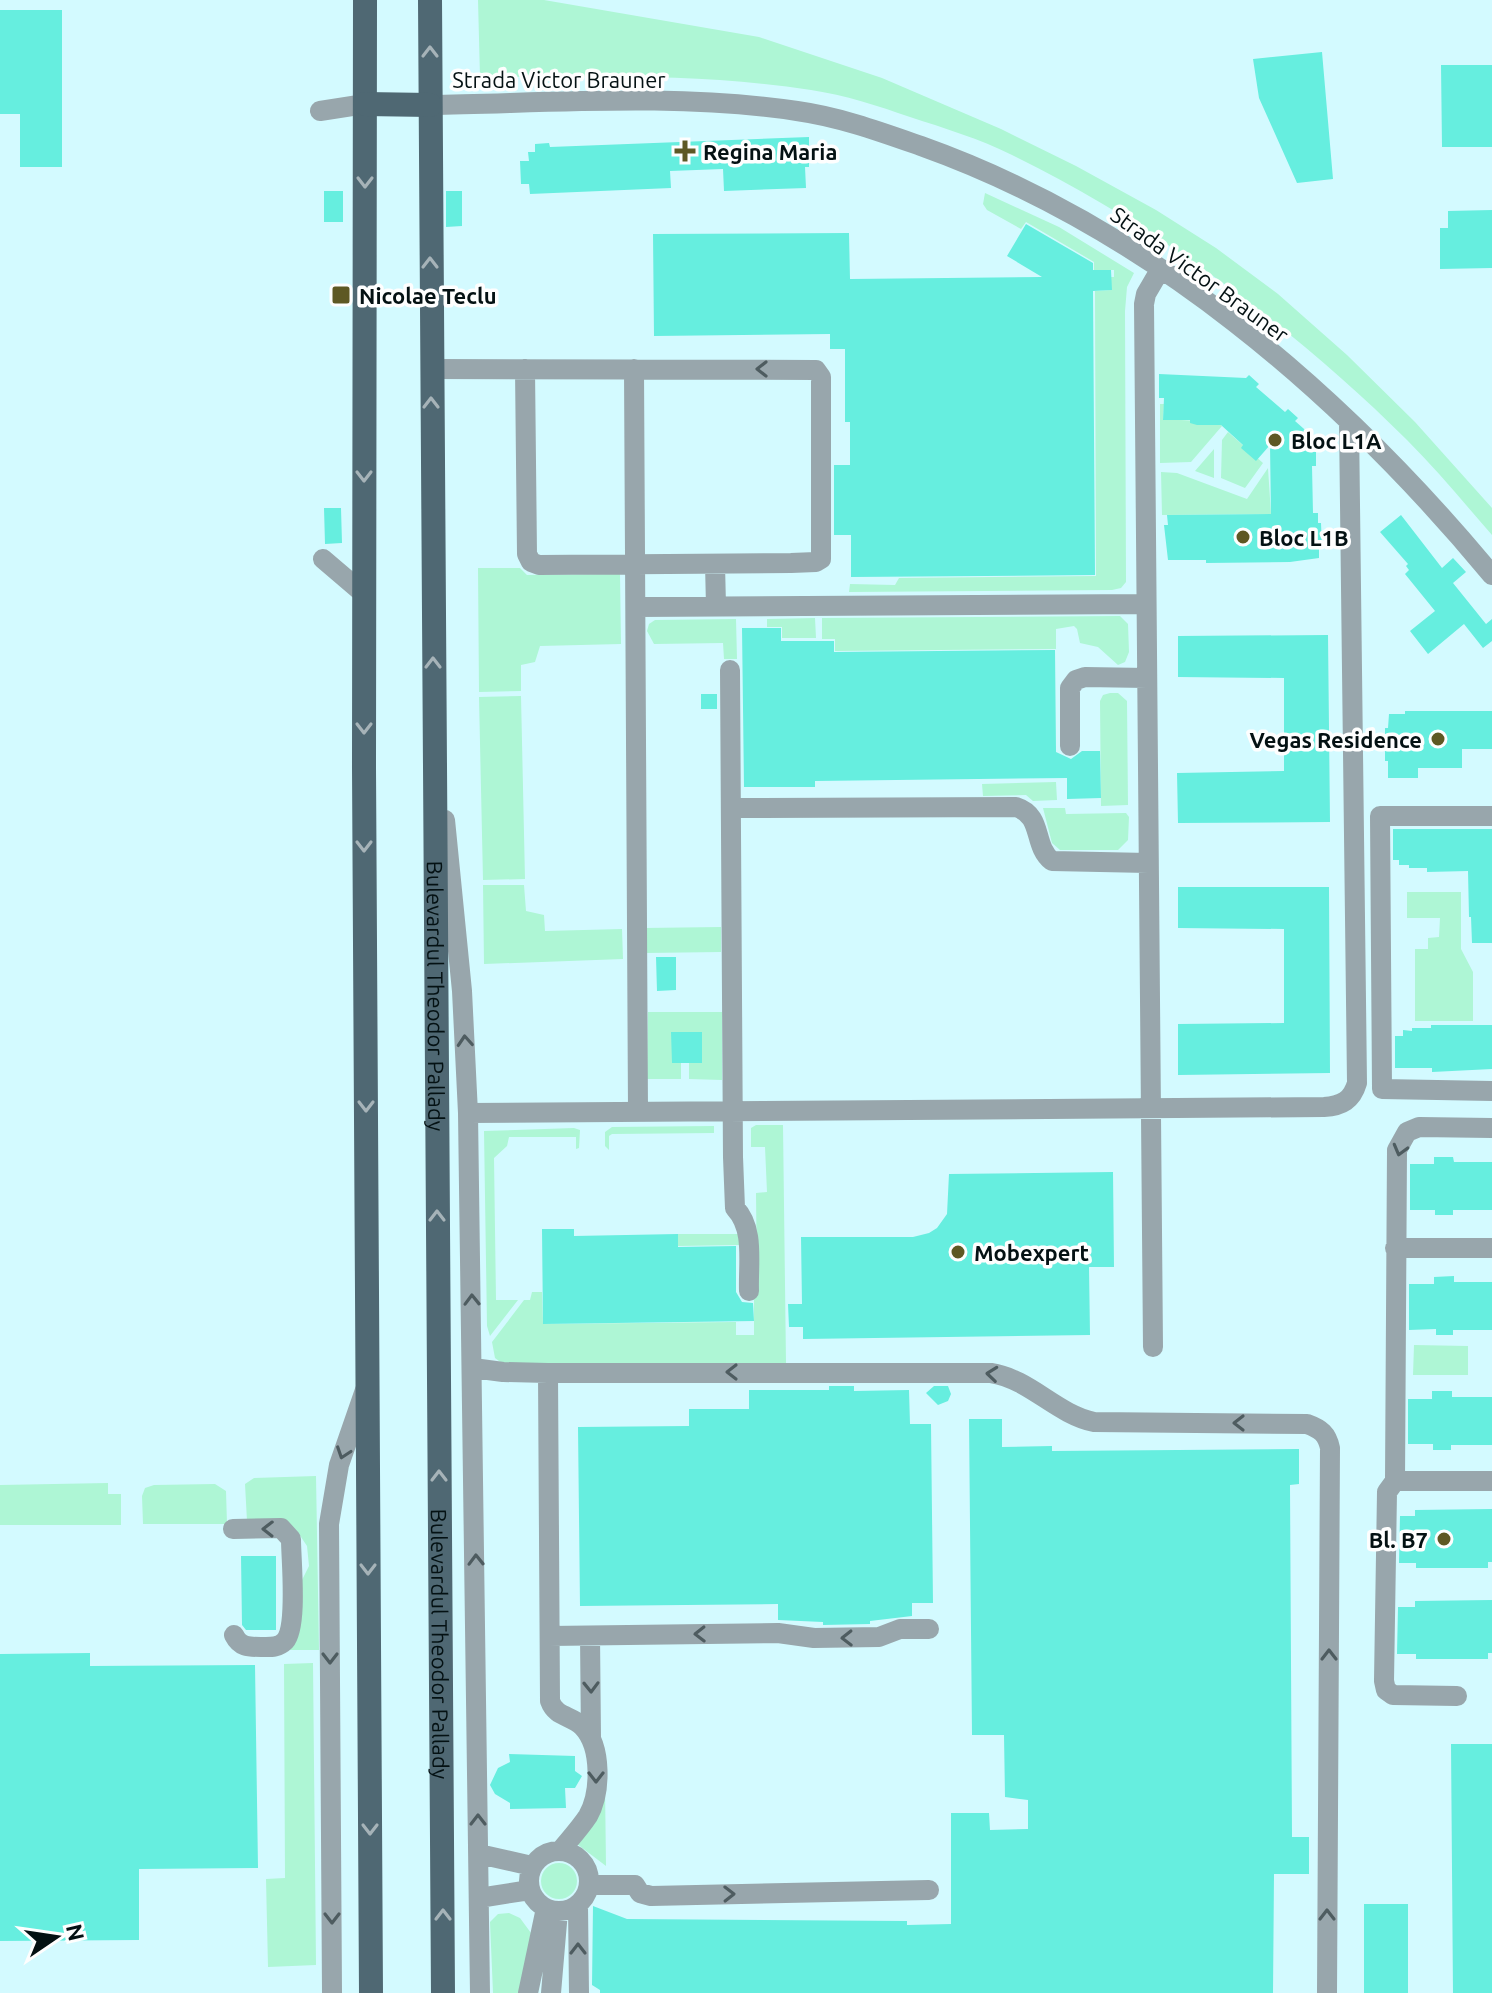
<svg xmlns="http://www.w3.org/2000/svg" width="1492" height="1993" font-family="Ubuntu,sans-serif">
<rect width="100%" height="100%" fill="#d3faff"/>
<path fill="#aef6d5" d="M478 0H544L759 37 882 78 1001 129 1076 166 1156 210 1216 248 1278 294 1347 355 1415 422 1492 508V535C1464 503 1437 470 1407 440 1296 329 1154 224 1012 155 980 139 944 128 910 117 878 106 845 95 811 90 702 73 590 77 480 77Z
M985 193 1059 227 1134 273 1127 287 1125 311 1126 582 1121 588 1112 590 849 592 850 584 895 585 899 578 1096 576 1095 291 1112 290 1094 277H1114V270H1094V262L1026 222 1021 229 987 210 983 204Z
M1160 404H1164L1163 419 1217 422 1222 426 1191 462 1160 463Z
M1228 432 1263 463 1245 488 1221 478 1222 440Z
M1214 449V478L1195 471Z
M1268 468 1271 514 1162 515 1161 472 1177 473 1247 499Z
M478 568H520L527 575 620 574 621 644 540 646 535 662 521 665V691L479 692Z
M1120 616 1128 624 1129 652 1125 662 1118 665 1098 647 1080 643 1077 629 1074 626 1056 629V649L835 651V639H822V618Z
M815 618 816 638H782V627H767V619Z
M736 619 737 659H724L723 643 654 644 647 631 649 624 655 620Z
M1110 693H1118L1127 701 1128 805 1101 806 1100 701 1103 695Z
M521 696 525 879 483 880 479 697Z
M1056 782 1057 800 1033 801 1026 795 983 796 982 784Z
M1043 808H1065L1066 814 1126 813 1129 817 1128 840 1118 850H1060L1052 843Z
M483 885H524L526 911 544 915 545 931 622 929 623 959 484 964Z
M1407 892H1461V949L1473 972V1021H1415V949H1428V938L1439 937 1440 918H1407Z
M721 927V952L645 953 644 928Z
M648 1012H722V1080L689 1079V1063H702V1033H672V1063H681V1079H647Z
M756 1125H783L786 1363 503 1364 495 1358 492 1342 524 1300H530L532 1292H542L543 1324 736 1322V1335H754V1291L757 1287 756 1193 767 1192 765 1147H751V1128Z
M714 1126V1133L612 1134 609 1136V1150L605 1146V1132L612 1127Z
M574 1128 580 1130 579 1148 576 1149V1137H509L507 1146 494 1158 496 1300H518L490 1336 487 1326 484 1131Z
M678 1234H740V1245L678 1246Z
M1414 1345 1468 1346V1375H1413Z
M316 1476 319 1650H283L298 1588 309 1566 307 1546 297 1531 291 1526 247 1521 245 1484 254 1478Z
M108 1483V1494H121V1525H0V1485Z
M215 1484 226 1491 227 1524H143L142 1496 145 1488 154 1485Z
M313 1663 316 1965 268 1967 266 1879 285 1878 284 1664Z
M605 1786 606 1866 577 1844Z
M541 1881a18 18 0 1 1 36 0a18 18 0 1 1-36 0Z
M509 1913 520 1918 531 1933 519 1993H493L490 1922 498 1914Z"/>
<path fill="#66eedf" d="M0 10H62V167H20V114H0Z
M1322 52 1333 179 1297 183 1259 98 1253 59Z
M1441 65H1492V147H1442Z
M809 137V167H805L806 188 724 191 723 169 670 171 671 188 530 194 529 184H521L520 161H529L528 152H535V144L549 143 550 147Z
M324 191H343V222H324Z
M446 191H462V226L446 227Z
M1492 210V268L1440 269V228H1448V211Z
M1026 224 1093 263V270H1111L1112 290 1093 291 1095 575 851 577V535H834V465H850V422H845V349H830V334L654 336 653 234 849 233 850 279 1042 277 1007 256Z
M1159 374 1246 378 1249 375 1259 384 1256 387 1285 412 1288 409 1298 418 1295 421 1312 436V452H1316V466H1312L1313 513H1318V523H1321L1322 548H1319V558L1290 562 1206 563V560H1168L1164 525H1168L1167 515 1271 514 1270 445 1256 461 1241 448 1243 445 1221 425H1197L1190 423V420H1163L1164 398H1159Z
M324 508H341L342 543 325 544Z
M1401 515 1442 568 1453 558 1466 572 1453 583 1486 624 1492 619V641L1483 648 1464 624 1428 654 1410 631 1435 611 1405 574 1409 570 1406 566 1408 564 1380 532Z
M742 628H781V641H834V652L1055 650 1056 752 1071 759 1082 751H1100L1101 798 1067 799V778L815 781V787H744Z
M1328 635 1330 822 1178 823 1177 773 1284 771V678L1178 677V636Z
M701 694H717V709H701Z
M1405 711H1492V749H1462V768H1418V778H1388V761H1385V728H1388L1389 714H1405Z
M1393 829H1492V943H1472L1471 917H1469L1468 871 1427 872V868H1409V865H1399V860H1393Z
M1178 887H1329L1330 1073 1178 1075V1024L1284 1023V929L1178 928Z
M656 957H676V990L657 991Z
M1431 1025H1492V1069L1432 1072V1068H1395V1036H1403V1030L1412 1031V1028H1431Z
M671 1032H702V1063H672Z
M1434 1157H1453L1454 1162H1492V1210H1453V1215H1435V1210H1410V1164H1434Z
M1113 1172 1114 1267H1089L1090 1335 803 1339V1327H789L788 1304H802L801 1237H913L929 1233 937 1228 947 1214 949 1174Z
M542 1229H574V1236L678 1234V1247L736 1246V1292L742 1302 753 1303 754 1321 543 1324Z
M1454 1276V1282H1492V1330H1453V1335H1436V1329L1409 1330V1284H1434V1277Z
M829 1386H854V1391L909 1390 910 1424H931L933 1603H912V1616L870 1621V1624L823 1625V1622L778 1620V1604L580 1606 578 1427 689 1426V1409H749V1390H829Z
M934 1386H948L951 1394 948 1401 938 1405 926 1393Z
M1432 1391H1452V1397H1492V1445H1451V1450H1433V1444H1408V1399H1432Z
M969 1419H1002V1447L1052 1446V1451L1299 1449V1484L1290 1485 1292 1837H1309V1874H1274L1273 1993H600V1990L592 1985 593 1906 627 1919 907 1921V1925L951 1924V1813H989L990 1830 1028 1829V1800L1005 1797 1004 1735H972Z
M1492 1509V1562H1488V1568H1416V1563H1399L1400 1516H1415V1510Z
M241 1556H276V1630H246L242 1625Z
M1492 1600V1653H1488V1659H1416V1654H1397L1398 1607H1415V1601Z
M90 1653V1666L255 1665 258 1868 139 1869V1940L0 1941V1654Z
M1451 1744H1492V1993H1453Z
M509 1754 575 1756V1771L582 1776 575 1788H565L566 1808 510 1809V1803L495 1794 490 1785 498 1768 510 1762Z
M1364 1904H1408V1993H1364Z"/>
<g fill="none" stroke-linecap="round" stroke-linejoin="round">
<path stroke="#98a6ac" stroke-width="20" d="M430 105C551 103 677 93 797 111 840 117 881 132 921 146 1148 227 1340 392 1492 575
M320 111 365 104
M431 369 816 370 821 377V559L816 562 791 563 539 565 531 562 527 554 525 369
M634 369 638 1111
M323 559 364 594
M715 564 716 606
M636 607 1146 604
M730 670 733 1157 735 1208C755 1229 748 1263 749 1291
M1070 746V688L1076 680 1085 677 1147 678
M731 808 1016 807C1044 816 1032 845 1052 861L1148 863
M1492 816H1380L1382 1089 1492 1091
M445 820 462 991 468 1113 480 1993
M468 1113 1324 1107C1342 1106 1352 1100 1357 1083L1349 422
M1395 1248H1492
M1153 1347 1144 304 1146 294 1160 270
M473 1368 503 1372 548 1373H991C1030 1379 1056 1414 1094 1422L1307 1424C1321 1429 1327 1434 1330 1448L1327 1993
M548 1373 550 1701C556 1718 572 1715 583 1727 602 1747 601 1793 588 1816 580 1828 570 1839 561 1850
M1395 1481H1492
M233 1529 281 1528 291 1539C291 1561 298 1626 285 1641 278 1648 270 1647 261 1647 248 1647 240 1647 234 1635
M550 1636 778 1633 814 1638 879 1637 900 1629H929
M590 1636 591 1739
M1457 1696 1393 1695 1386 1690 1384 1681 1387 1492 1395 1481 1397 1150 1407 1132 1419 1127 1492 1128
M529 1881a30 30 0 1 1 60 0a30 30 0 1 1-60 0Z
M479 1854 532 1866
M589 1885H635L640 1893 651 1896 929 1890
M479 1898 530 1890
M578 1905 579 1993
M332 1993 329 1524 339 1465 365 1390
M528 1993 546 1908
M551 1993 558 1911"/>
<g stroke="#4f6873" stroke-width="24">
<path d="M365 0 364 768 371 1993"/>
<path id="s1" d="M430 0 443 1993"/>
<path d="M365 104 430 105"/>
</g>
</g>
<defs><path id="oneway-chevron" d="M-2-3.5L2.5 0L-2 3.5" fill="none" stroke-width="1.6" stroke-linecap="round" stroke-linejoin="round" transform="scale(2)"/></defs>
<g stroke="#a6b3b8">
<use href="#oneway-chevron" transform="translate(430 52) rotate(-90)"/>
<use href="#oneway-chevron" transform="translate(365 182) rotate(90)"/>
<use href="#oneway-chevron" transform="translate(430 263) rotate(-90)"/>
<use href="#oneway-chevron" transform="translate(431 403) rotate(-90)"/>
<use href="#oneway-chevron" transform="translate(364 476) rotate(90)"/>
<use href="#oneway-chevron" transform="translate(433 663) rotate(-90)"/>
<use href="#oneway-chevron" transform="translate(364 728) rotate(90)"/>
<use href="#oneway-chevron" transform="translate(364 846) rotate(90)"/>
<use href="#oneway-chevron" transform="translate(366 1106) rotate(90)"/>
<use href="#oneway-chevron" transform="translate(437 1216) rotate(-90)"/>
<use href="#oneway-chevron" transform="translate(439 1476) rotate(-90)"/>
<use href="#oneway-chevron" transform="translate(368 1569) rotate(90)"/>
<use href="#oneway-chevron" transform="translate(370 1829) rotate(90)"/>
<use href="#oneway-chevron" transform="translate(443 1915) rotate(-90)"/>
</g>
<g stroke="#4e5c60">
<use href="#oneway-chevron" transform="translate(762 369) rotate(-180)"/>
<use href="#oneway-chevron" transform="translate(465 1041) rotate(-94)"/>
<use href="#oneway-chevron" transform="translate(1400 1150) rotate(105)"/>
<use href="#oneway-chevron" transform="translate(472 1300) rotate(-91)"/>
<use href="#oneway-chevron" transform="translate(732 1372) rotate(180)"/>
<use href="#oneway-chevron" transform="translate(992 1374) rotate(-174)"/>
<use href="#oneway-chevron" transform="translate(1239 1423) rotate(-180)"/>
<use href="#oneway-chevron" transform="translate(343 1453) rotate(109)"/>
<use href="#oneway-chevron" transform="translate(268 1529) rotate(-179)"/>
<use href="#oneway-chevron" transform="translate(476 1560) rotate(-91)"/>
<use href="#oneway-chevron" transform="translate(700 1634) rotate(179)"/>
<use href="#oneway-chevron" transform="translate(847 1638) rotate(179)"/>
<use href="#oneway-chevron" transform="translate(1329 1655) rotate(-90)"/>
<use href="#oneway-chevron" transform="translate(330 1658) rotate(90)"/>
<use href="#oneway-chevron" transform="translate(591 1687) rotate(89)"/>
<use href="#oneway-chevron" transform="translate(596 1777) rotate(90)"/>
<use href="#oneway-chevron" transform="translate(478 1820) rotate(-90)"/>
<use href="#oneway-chevron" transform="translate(729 1894) rotate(-1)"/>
<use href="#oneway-chevron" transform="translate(1327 1915) rotate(-90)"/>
<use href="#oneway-chevron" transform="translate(332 1918) rotate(90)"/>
<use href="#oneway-chevron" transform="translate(578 1949) rotate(-90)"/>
</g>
<g fill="#5e5824" stroke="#fefefe" stroke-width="3">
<path d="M681 139h8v8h8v8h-8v8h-8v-8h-8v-8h8z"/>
<rect x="331" y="285" width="20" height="20" rx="4"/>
<circle cx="1275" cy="440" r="8"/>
<circle cx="1243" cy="537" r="8"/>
<circle cx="1438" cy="739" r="8"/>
<circle cx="958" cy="1252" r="8"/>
<circle cx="1444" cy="1539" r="8"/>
</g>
<g text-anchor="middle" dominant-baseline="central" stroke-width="7" stroke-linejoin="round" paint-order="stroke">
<g font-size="22" fill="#041113" stroke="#fefefe">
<text x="559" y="79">Strada Victor Brauner</text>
<text transform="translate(1200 274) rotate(36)">Strada Victor Brauner</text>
<text stroke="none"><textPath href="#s1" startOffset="996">Bulevardul Theodor Pallady</textPath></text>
<text stroke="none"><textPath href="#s1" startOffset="1644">Bulevardul Theodor Pallady</textPath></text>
</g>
<g font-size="22" font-weight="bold" fill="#041113" stroke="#fefefe" text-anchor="start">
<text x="703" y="151">Regina Maria</text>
<text x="359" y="295">Nicolae Teclu</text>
<text x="1291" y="440">Bloc L1A</text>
<text x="1259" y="537">Bloc L1B</text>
<text x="1422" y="739" text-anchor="end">Vegas Residence</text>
<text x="974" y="1252">Mobexpert</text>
<text x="1428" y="1539" text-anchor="end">Bl. B7</text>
</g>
</g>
<g transform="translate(56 1937) rotate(77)" stroke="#fefefe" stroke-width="6" paint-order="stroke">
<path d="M0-6L14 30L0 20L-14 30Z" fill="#041113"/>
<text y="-12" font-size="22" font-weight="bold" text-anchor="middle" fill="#041113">N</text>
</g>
</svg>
